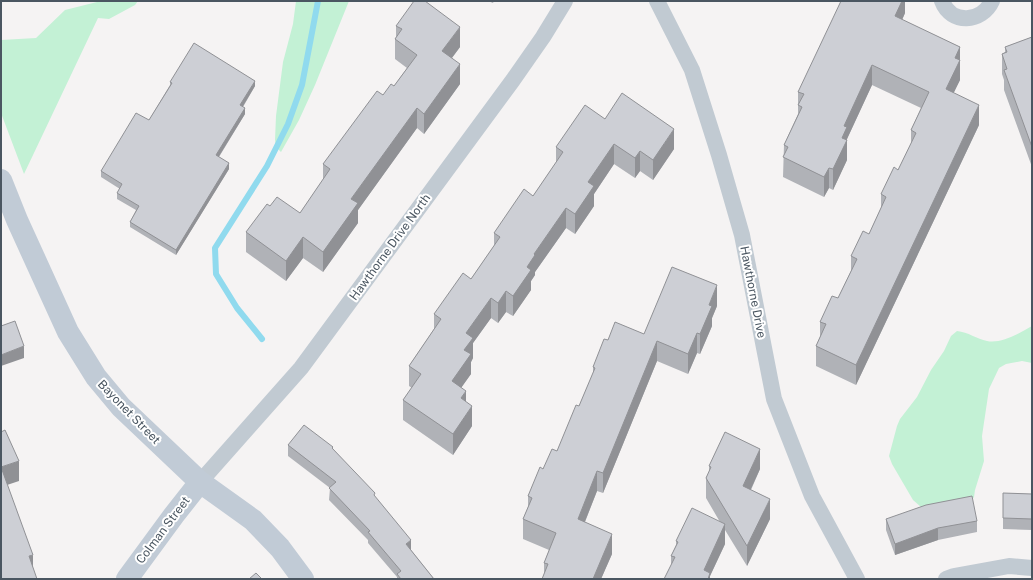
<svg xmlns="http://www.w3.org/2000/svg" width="1033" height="580" font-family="'Public Sans',sans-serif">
<rect width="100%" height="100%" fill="#f5f3f3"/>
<path fill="#c3f1d5" d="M98 1H138L135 5 109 19 98 18 24 174 1 113V40L36 38 65 10 97 2Z
M296 1H349L315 85 299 120 281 152 276 147 275 140 276 116 283 62 293 24Z
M1032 326V363L1022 361 1006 364 999 368 989 389 982 436 984 461 975 490 974 497 970 503 929 510 921 507 913 500 892 464 889 456 897 426 900 419 917 397 931 370 944 351 951 336 957 331C968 332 977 339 987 341 1001 344 1020 333 1032 326Z"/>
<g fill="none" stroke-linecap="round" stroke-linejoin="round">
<path stroke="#90daee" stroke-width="6" d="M262 339 237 308 216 274 215 248 267 166 288 124 302 85 318 1"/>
<path stroke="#c1cad2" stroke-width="16" d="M657 1 692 70 719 155 742 235 774 399 812 496 857 579
M942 1C951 25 982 23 992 1
M200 482 301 368 513 80 543 37 565 1
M946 579 954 576 1009 566 1032 568"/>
<path stroke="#c1cbd6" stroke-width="22" d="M1 180 17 220 68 332 96 377 121 407 200 482 253 520 280 548 303 579
M127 579 174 515 200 482"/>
</g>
<path fill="#b0b2b7" d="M488 1H494L493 3Z
M905 1V13L902 20 960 47V80L953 93 979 125 856 385 816 366V346L820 337V322L838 298 851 271V256L869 234 881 208V194L898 170 911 144V130L921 108 872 85 847 139V160L833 190 829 188 824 197 783 177 784 145 798 114V92Z
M396 26 460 47 452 58 460 84 424 134 417 128 358 210V223L323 272 303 258 286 281 246 252V232L270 206 300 213 323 180V164L383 95 394 86 407 68 395 59V39L396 37Z
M1032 37V167L1004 90V80L1002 74V54L1005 52V47Z
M170 82 255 86 243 107 245 114 219 157 229 169 176 255 130 227V222L136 210 117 199V193L120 189 101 177V171L149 120 170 85Z
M605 119 674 149 653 180 640 171 635 178 614 164 594 194V206L575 234 566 228 535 272V275L531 281V290L513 316 506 312 498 323 491 318 473 343V358L471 362V374L461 387 466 402 472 426 453 455 403 420V400L412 388 409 386V366L434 329V314L471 279 494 246V233L533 196 556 163V147Z
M717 306 712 318V326L700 354 697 353 688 374 657 361 603 493 597 491 585 522 612 554 601 579H542L544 575V563L549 550 523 539V519L528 507V496L543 469 557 451 579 406 593 374V367L608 340 644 334Z
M288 445 333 449 375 497 411 550 434 579H397V577L368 543V540L329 500 330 488 288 456Z
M709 466 760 469 751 490 770 519 747 566 725 530V544L710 576V579L671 564V556L676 545V541L720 522 706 498V478L709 472Z
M1003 493 1032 494V530L1003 529Z
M886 519 977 521V532L938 540 895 555 886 530Z"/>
<path fill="#909195" d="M900 1H905V13L895 36V16Z
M460 27V47L442 71V51Z
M960 47V80L946 109V89L955 58Z
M460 64V84L424 134V114Z
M872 65V85L847 139V160L833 190V169L844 126Z
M255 81V86L240 111V105Z
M979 105V125L856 385V365Z
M245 108V114L216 161V155Z
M417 108V128L358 210V223L323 272V252L351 199Z
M674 129V149L653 180V160Z
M614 144V164L594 194V206L575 234V214L588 182Z
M640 151V171L635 178V158Z
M229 163V169L176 255V250Z
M829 168V188L824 197V177Z
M566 208V228L535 272V275L531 281V290L513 316V296L527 267 534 254Z
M303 237V258L286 281V261Z
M717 285V306L712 318V326L700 354V334L709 305Z
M506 291V312L498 323V303Z
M491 298V318L473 343V358L471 362V374L452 401V381L464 350 466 333Z
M697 333V353L688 374V354Z
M657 341V361L603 493V473Z
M24 346V358L1 366V355Z
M466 391V411L461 398Z
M472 406V426L453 455V434Z
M760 449V469L743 506V486Z
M19 461V481L1 487V467Z
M597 471V491L578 539V519Z
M770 499V519L747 566V546Z
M725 524V544L710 576V579H704V570Z
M938 528V540L895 555V544Z
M612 534V554L601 579H593Z
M411 540V551L406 544Z
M33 555V575L29 556Z"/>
<path fill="#cdcfd5" stroke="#909195" d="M414 1H425L460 27 442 51 460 64 424 114 417 108 351 199 358 203 323 252 303 237 286 261 246 232 267 204 270 206 277 197 300 213 330 169 323 164 377 91 383 95 391 84 394 86 417 55 395 39 402 29 396 26Z
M841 1H902L895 16 960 47 955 58 960 60 946 89 979 105 856 365 816 346 826 324 820 322 832 296 838 298 857 259 851 256 863 231 869 234 886 197 881 194 894 167 898 170 916 133 911 130 929 92 872 65 844 126 847 127 842 138 847 140 833 169 829 168 824 177 783 157 788 147 784 145 802 107 798 105 804 94 798 92Z
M1032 37V147L1004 70 1007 69 1002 54 1007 52 1005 47Z
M194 43 255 81 240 105 245 108 216 155 229 163 176 250 130 222 139 206 117 193 122 184 101 171 136 113 149 120 172 83 170 82Z
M622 93 674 129 653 160 640 151 635 158 614 144 588 182 594 186 575 214 566 208 534 254 535 255 527 267 531 270 513 296 506 291 498 303 491 298 466 333 473 338 464 350 471 354 452 381 466 391 461 398 472 406 453 434 403 400 421 374 409 366 441 319 434 314 463 273 471 279 500 237 494 233 524 189 533 196 563 152 556 147 585 105 605 119Z
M672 267 717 285 709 305 712 306 700 334 697 333 688 354 657 341 603 473 597 471 578 519 612 534 593 579H542L548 564 544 563 556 533 523 519 532 498 528 496 540 467 543 469 552 449 557 451 576 405 579 406 595 368 593 367 604 339 608 340 615 322 644 334Z
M15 321 24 346 1 355V326Z
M304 425 333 447 332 448 375 493 374 495 411 540 406 544 434 579H401L397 574 401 571 368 532 370 531 329 488 336 482 288 445Z
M5 430 19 461 1 467V432Z
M725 432 760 449 743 486 770 499 747 546 706 478 711 467 709 466Z
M1 467 33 555 29 556 37 579H1Z
M1003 493 1032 494V519L1003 518Z
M972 496 977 521 938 528 895 544 886 519 926 505Z
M692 508 725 524 704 570 710 573 708 579H664L675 557 671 556 678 542 676 541Z
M256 573 262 579H249Z"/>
<g text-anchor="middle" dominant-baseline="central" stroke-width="4" stroke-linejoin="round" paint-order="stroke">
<g font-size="12" fill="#4a5661" stroke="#fff">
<text transform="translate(390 247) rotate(-54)">Hawthorne Drive North</text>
<text transform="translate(753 292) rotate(79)">Hawthorne Drive</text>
<text transform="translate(129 412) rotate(46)">Bayonet Street</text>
<text transform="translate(163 530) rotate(-53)">Colman Street</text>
</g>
</g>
<rect width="1033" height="580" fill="none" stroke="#4a5661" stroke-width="4"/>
</svg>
